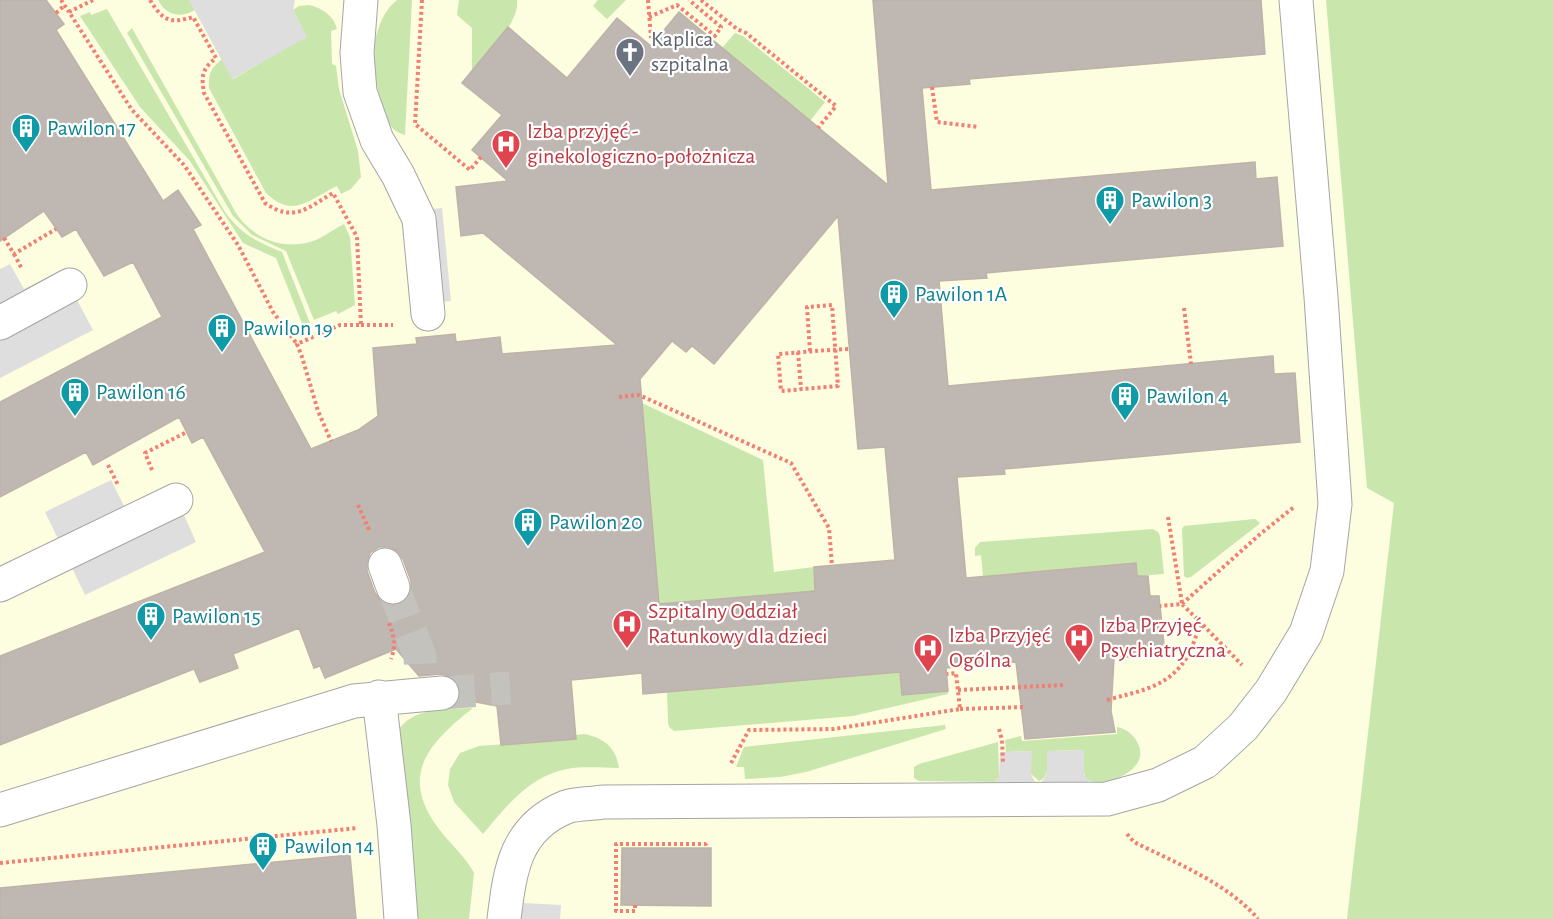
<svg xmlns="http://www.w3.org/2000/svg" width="1553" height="919" font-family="'Alegreya Sans',sans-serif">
<rect width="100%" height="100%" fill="#eeebe4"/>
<path fill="#fdfddf" d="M0 0H1553V919H0Z"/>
<path fill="#c9e6ad" d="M158 0H189L195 10C180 19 166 15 158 0Z
M397 0H412L405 135C399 133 393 130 390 125 378 107 372 61 375 41 378 26 385 9 397 0Z
M459 0H517C520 23 486 54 472 71V28L457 15Z
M598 0H626L607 19 593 6Z
M1326 0H1553V919H1347L1394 503 1367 488Z
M310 5C323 9 334 16 337 29L331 31 332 64 336 66 339 89 358 151 361 177 351 189 341 194 337 186C308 200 293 219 266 193L209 88C208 74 211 68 222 59L233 79 306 36 293 10 299 6Z
M107 9 225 212C242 235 256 241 282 252L310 323 303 326 276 258 243 243 190 161 140 107 80 16 90 12 91 15Z
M132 28 236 213C251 236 278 249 306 243 319 241 332 230 344 224L350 237 355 305 338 314 336 311 314 320 286 251 252 235 233 216 127 33Z
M735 33 743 36 825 102 810 121 722 48Z
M642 403 763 460 774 572 814 567 815 591 659 604Z
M1255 519 1260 523 1258 525 1191 577 1187 578 1184 576 1182 529 1184 526Z
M1153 529 1158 532 1160 536 1164 574 1137 576 1136 563 983 576 981 555 975 556V548L980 542Z
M900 672 902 695 948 691V694L853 716 674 731 669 727 668 722 667 692Z
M473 708C429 743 398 775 439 829 450 844 465 856 474 873L469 919H415L396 734C411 706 445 710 473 708Z
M945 725 946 729 806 772 780 777 745 779 744 767H736L744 747Z
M1117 727C1125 729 1131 732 1136 740 1157 772 1095 791 1086 778 1082 771 1084 758 1084 750L1047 751C1047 761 1051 777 1039 781L1031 774V751L1006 752 1005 740 1021 736 1022 741 1117 734Z
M583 734C603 737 616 747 619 768 602 768 584 766 567 769 529 776 506 807 483 834L454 802 448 785 450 769 460 753 479 746 575 739 576 735Z
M998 742 999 777 994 782 919 781 914 778V767L919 764Z"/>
<path fill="#dedede" d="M189 0H295L293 10 307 37 232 79Z
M442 208 451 301 430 303 422 210Z
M10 264 24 289 61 270 93 330 0 378V269Z
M111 480 125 508 171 486 196 542 85 595 45 512Z
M1084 750V775L1090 782H1042L1047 774V751Z
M1032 751 1031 774 1035 782H994L999 777 1000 752Z
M523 903 561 905 560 919H521Z"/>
<path fill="#bfb7b1" stroke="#bfb2a8" stroke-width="1.5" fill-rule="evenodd" d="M0 0H46L64 24 56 30 163 201 178 190 201 225 193 229 311 449 358 430 378 416 373 348 417 344 416 338 455 334 456 342 500 337 502 354 617 345 483 233 461 236 456 187 508 181 472 150 502 115 462 83 508 27 567 78 617 18 651 46 679 12 888 185 873 0H1261L1265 54 969 79 970 84 922 88 931 190 1255 162 1256 179 1277 177 1283 246 986 273 987 278 939 281 948 386 1273 356 1274 374 1295 373 1300 442 1004 469 1005 474 957 477 966 578 1136 563 1137 576H1148L1150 596H1159L1165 654 1114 658 1111 711 1115 732 1025 739 1016 662 946 668 948 691 902 695 900 672 643 694 642 673 571 680 576 739 501 745 497 706 459 699 461 691 458 683 450 676 440 674 419 676 396 649 325 678 320 666 314 668 299 628 233 654 238 668 200 682 194 669 0 745V656L265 552 203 437 192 443 179 417 93 465 86 452 0 497V402L162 317 133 262 104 276 76 229 62 237 44 211 0 241ZM838 216 858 449 885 447 895 560 814 567 815 591 659 604 640 379 672 341 686 352 692 346 714 364ZM379 547H389L397 551 403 559 411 581V590L408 599 399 605H389L381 601 375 593 367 571V562L370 553Z
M622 848H711V906L621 905Z
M350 855 356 919H0V888Z"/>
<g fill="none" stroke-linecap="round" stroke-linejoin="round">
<path stroke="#c4c2bc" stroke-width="33" stroke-dasharray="33 16" stroke-linecap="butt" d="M393 587 420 656 421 677
M442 693 510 688"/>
<g stroke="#a5a5a5" stroke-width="35">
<path id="minor" d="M361 0 357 53 360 92 377 140 398 175 419 219 428 314
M0 323 70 285
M385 565 393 587
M0 585 176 500
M379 697 394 825 401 919
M0 810 354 701 442 693
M504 919C510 870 515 828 566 807 577 803 592 804 603 802L1107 799 1158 785 1205 762 1243 727 1271 691 1306 633 1327 571 1335 504 1321 297 1296 0"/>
</g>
<path stroke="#f27f72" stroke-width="4" stroke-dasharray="3 3" stroke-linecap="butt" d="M61 0 69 12
M93 0 69 12 132 110 184 165 238 245 273 312 297 344
M150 0C163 21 170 24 193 17L216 58C202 69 201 76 204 93L265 203C294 223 307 208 333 193L357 237 361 325H340L297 344 302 357 318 411 331 441
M422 0 415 124 470 170 481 157
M648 0 651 38
M701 0 737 29 746 33 836 106 818 128
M56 13 65 5
M649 17 677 5 715 36 721 27 689 0
M932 87 937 122 979 127
M4 238 14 254 56 229
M14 254 22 269
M1184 308 1191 364
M361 325H393
M810 351 807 307 832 305 838 386 781 391 778 354C802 352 825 350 849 349
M798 352 801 389
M619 397 639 395 791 463 829 528 832 566
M108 465 118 485
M152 470 145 453 187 432
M358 505 370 532
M1168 517 1182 603
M1182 604 1259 535 1294 507
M389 623C394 636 396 646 391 659
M1203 625 1242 665
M958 690 1064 685
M1107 700C1142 690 1169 688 1189 654 1194 645 1195 633 1203 625L1182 604 1160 606
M960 709 1026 707
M999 729 1002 740 1003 763
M731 763 749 730 834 729 960 709 956 673 947 674
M1127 834 1134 842C1174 862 1229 884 1258 919
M0 863 358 828
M635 905V911H616V844H706L708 841"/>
<use href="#minor" stroke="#fff" stroke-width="33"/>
</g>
<defs>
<g id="church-pin" transform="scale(1.5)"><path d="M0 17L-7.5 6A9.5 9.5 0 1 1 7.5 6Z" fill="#6b7280" stroke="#fff"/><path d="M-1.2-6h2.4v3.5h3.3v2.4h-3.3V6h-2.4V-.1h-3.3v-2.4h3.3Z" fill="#fff"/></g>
<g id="building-pin" transform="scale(1.5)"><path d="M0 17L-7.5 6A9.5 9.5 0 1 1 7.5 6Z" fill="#0f9aa8" stroke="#fff"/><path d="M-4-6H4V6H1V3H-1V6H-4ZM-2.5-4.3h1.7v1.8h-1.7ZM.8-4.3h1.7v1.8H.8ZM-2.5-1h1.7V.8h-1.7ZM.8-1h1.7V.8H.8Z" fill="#fff"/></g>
<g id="hospital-pin" transform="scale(1.5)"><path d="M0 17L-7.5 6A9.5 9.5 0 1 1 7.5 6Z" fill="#e0444e" stroke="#fff"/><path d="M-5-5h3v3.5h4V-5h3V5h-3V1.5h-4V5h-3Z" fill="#fff"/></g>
</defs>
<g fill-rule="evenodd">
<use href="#church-pin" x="630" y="52"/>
<use href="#building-pin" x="26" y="128"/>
<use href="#hospital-pin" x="506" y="144"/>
<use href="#building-pin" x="1110" y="200"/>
<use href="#building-pin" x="894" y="294"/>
<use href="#building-pin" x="222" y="328"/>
<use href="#building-pin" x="75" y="392"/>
<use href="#building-pin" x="1125" y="396"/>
<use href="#building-pin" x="528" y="522"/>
<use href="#building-pin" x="151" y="616"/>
<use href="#hospital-pin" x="627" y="624"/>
<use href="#hospital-pin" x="1079" y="638"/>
<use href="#hospital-pin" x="928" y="648"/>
<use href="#building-pin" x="263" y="846"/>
</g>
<g text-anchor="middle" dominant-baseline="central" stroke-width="4.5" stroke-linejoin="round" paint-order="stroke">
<g font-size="22" fill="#5b616d" stroke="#fff" text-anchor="start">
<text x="651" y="39">Kaplica<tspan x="651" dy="25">szpitalna</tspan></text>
</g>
<g font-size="22" fill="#0d838f" stroke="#fff" text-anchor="start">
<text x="47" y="128">Pawilon 17</text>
<text x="1131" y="200">Pawilon 3</text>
<text x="915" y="294">Pawilon 1A</text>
<text x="243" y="328">Pawilon 19</text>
<text x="96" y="392">Pawilon 16</text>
<text x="1146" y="396">Pawilon 4</text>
<text x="549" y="522">Pawilon 20</text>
<text x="172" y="616">Pawilon 15</text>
<text x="284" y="846">Pawilon 14</text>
</g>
<g font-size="22" fill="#be3a42" stroke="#fff" text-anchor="start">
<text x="527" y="131">Izba przyjęć -<tspan x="527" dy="25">ginekologiczno-położnicza</tspan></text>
<text x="648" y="611">Szpitalny Oddział<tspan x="648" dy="25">Ratunkowy dla dzieci</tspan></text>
<text x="1100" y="625">Izba Przyjęć<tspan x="1100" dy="25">Psychiatryczna</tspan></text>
<text x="949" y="635">Izba Przyjęć<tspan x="949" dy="25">Ogólna</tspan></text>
</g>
</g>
</svg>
